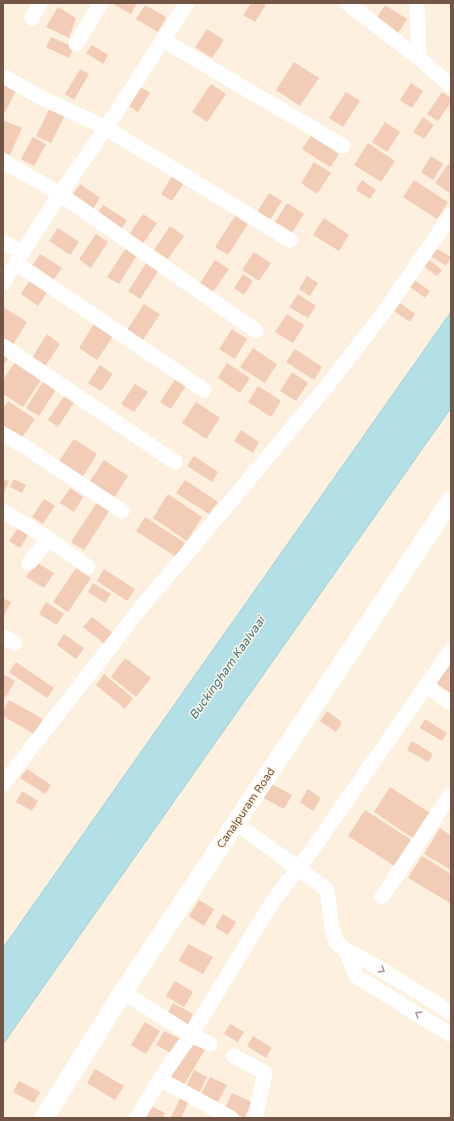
<svg xmlns="http://www.w3.org/2000/svg" width="454" height="1121" font-family="'Varela Round',sans-serif">
<rect width="100%" height="100%" fill="#fdf0df"/>
<path fill="#b3e0e6" stroke="#99d0d8" d="M451 312V408L3 1044V948Z"/>
<path fill="#f3ccb6" d="M114 3H137L131 14 113 4Z
M251 3H263L266 5 255 22 243 15Z
M145 5 166 17 158 32 136 19Z
M385 5 407 19 398 33 376 19Z
M58 7 76 18 69 38 46 27Z
M207 29 224 40 212 58 195 47Z
M51 37 74 47 69 58 46 47Z
M92 45 108 55 103 64 86 53Z
M294 62 319 78 300 106 276 90Z
M80 69 89 74 74 100 65 94Z
M411 83 423 91 412 108 400 100Z
M5 84 16 90 5 113H3V88Z
M211 84 226 94 207 122 192 112Z
M141 87 150 93 138 112 129 106Z
M346 92 360 101 343 127 329 118Z
M442 92 451 98V102L438 121 427 114Z
M50 108 65 115 51 143 36 136Z
M423 117 434 125 424 139 413 132Z
M3 120 22 128 10 155 3 152Z
M385 122 400 132 387 152 372 142Z
M311 136 339 154 330 167 302 149Z
M33 137 46 144 34 166 21 159Z
M368 143 395 161 381 182 354 165Z
M431 156 443 164 433 180 421 172Z
M314 162 331 173 317 194 301 183Z
M448 164 451 166V194L435 183Z
M173 175 184 183 172 201 161 194Z
M362 180 376 190 370 199 356 190Z
M414 180 448 202 437 219 403 197Z
M80 184 100 198 91 212 70 198Z
M269 193 282 201 270 220 257 212Z
M287 203 304 214 292 233 275 222Z
M103 205 127 220 119 233 95 217Z
M143 214 157 223 140 248 126 239Z
M235 216 248 224 228 255 215 247Z
M324 218 349 235 339 251 313 235Z
M170 226 184 236 168 259 154 250Z
M58 228 79 242 70 255 49 241Z
M96 234 108 242 91 268 79 259Z
M434 247 451 257 446 266 429 255Z
M126 248 137 255 119 284 107 277Z
M254 252 271 263 259 281 242 270Z
M40 254 62 268 52 282 30 268Z
M428 259 442 270 437 276 423 266Z
M215 260 229 269 213 292 200 283Z
M147 262 159 270 140 299 128 291Z
M243 274 253 281 244 295 234 288Z
M307 276 318 283 310 296 299 289Z
M412 278 430 291 425 298 407 285Z
M30 280 48 291 38 306 21 294Z
M298 294 316 306 308 318 289 307Z
M400 303 415 314 410 322 394 311Z
M144 304 160 314 143 340 127 330Z
M3 307 27 322 12 346 3 340Z
M287 314 304 325 293 343 275 332Z
M95 322 114 335 97 360 79 348Z
M232 329 247 339 235 359 219 349Z
M47 334 60 344 44 368 31 359Z
M253 348 277 364 265 383 240 367Z
M295 349 322 367 314 380 286 362Z
M3 355 8 359 3 366Z
M15 362 41 380 23 407 3 394V380Z
M227 363 250 378 240 393 218 378Z
M100 365 113 374 101 391 88 383Z
M292 372 308 383 296 401 280 391Z
M176 378 186 386 171 409 160 402Z
M44 380 57 388 39 416 26 408Z
M135 384 148 392 134 412 121 404Z
M258 386 281 401 271 417 248 402Z
M65 395 75 401 58 427 48 420Z
M8 401 35 419 22 438 3 425V409Z
M196 402 220 418 206 439 182 423Z
M241 430 259 442 253 453 234 441Z
M74 439 97 454 80 481 56 465Z
M194 456 218 472 212 482 187 466Z
M104 460 128 476 112 501 87 485Z
M3 479 9 481 3 495Z
M14 479 26 485 22 493 10 487Z
M185 480 218 502 209 514 176 493Z
M70 488 83 497 74 512 60 503Z
M168 494 202 517 187 541 153 518Z
M44 499 55 506 43 524 32 517Z
M98 501 110 510 84 550 71 542Z
M145 517 185 543 176 557 136 531Z
M20 525 30 532 20 548 9 541Z
M36 562 54 573 44 588 26 577Z
M76 568 91 578 68 612 53 602Z
M104 569 135 589 127 601 97 581Z
M93 583 111 594 105 603 88 592Z
M3 598 11 602 3 617Z
M46 602 64 614 57 625 39 614Z
M92 617 114 634 106 645 83 627Z
M64 634 84 648 76 659 57 645Z
M125 658 151 678 136 697 111 677Z
M16 662 54 688 47 698 9 672Z
M451 662V698L434 687Z
M3 674 15 681 6 697 3 696Z
M104 674 133 698 125 709 96 685Z
M9 700 43 719 34 734 3 716V711Z
M327 711 342 722 336 732 320 721Z
M425 719 447 733 442 741 420 728Z
M412 741 433 754 428 762 407 750Z
M27 769 51 785 45 794 20 778Z
M268 782 292 795 284 809 260 796Z
M390 787 430 813 414 839 374 812Z
M308 789 321 798 313 811 300 802Z
M22 791 38 801 32 811 16 802Z
M365 810 413 841 396 867 348 836Z
M440 828 451 836V870L424 854Z
M422 856 451 874V901L450 903 408 878Z
M199 900 214 909 204 926 189 916Z
M223 914 236 922 228 935 215 927Z
M188 944 213 957 203 974 179 961Z
M175 981 193 992 184 1007 166 996Z
M173 1003 193 1014 186 1028 166 1016Z
M145 1022 160 1031 146 1054 131 1045Z
M230 1024 244 1032 238 1042 224 1034Z
M164 1031 183 1040 175 1055 156 1045Z
M253 1036 272 1048 266 1058 247 1046Z
M192 1039 206 1048 182 1088 167 1079Z
M95 1069 124 1086 115 1100 87 1083Z
M194 1070 207 1077 198 1095 185 1089Z
M210 1077 227 1085 218 1102 201 1094Z
M19 1081 40 1092 34 1103 13 1092Z
M232 1093 252 1102 244 1118 225 1108Z
M181 1097 189 1101 181 1118H172L171 1117Z
M149 1105 165 1113 163 1118H143Z"/>
<g fill="none" stroke-linecap="round" stroke-linejoin="round">
<path stroke="#fff" stroke-width="15" d="M347 3 419 58 451 86
M417 3 419 58
M32 18 40 3
M163 40 343 146
M76 44 101 3
M3 76 42 98 106 128 290 240
M3 161 60 194 256 331
M3 242 23 253
M16 263 204 390
M3 283 60 194 106 128 187 3
M3 346 175 462
M3 434 22 445 122 511
M3 511 49 539 88 567
M29 563 49 539
M3 636 14 643
M427 686 451 703
M3 784 147 600 174 569 327 386 387 308 451 215
M236 823 326 889C332 906 328 927 337 942 344 952 356 954 365 960 394 977 423 995 451 1013
M382 897 451 794
M347 952 356 976 451 1035
M123 992 191 1035 273 901 312 850 451 650
M234 1056 265 1073 255 1118
M160 1079 231 1118
M137 1118 160 1079 191 1035 210 1044"/>
<path stroke="#fff" stroke-width="19" d="M44 1118 123 992 451 500"/>
</g>
<defs><path id="oneway-chevron" d="M-2-3.5L2.5 0L-2 3.5" fill="none" stroke-width="1.6" stroke-linecap="round" stroke-linejoin="round"/></defs>
<g stroke="#ab9990">
<use href="#oneway-chevron" transform="translate(382 970) rotate(32)"/>
<use href="#oneway-chevron" transform="translate(418 1014) rotate(-148)"/>
</g>
<g text-anchor="middle" dominant-baseline="central" stroke-width="3" stroke-linejoin="round" paint-order="stroke">
<g font-size="11" fill="#735546" stroke="#fff4e5">
<text transform="translate(246 808) rotate(-56)">Canalpuram Road</text>
</g>
<g font-size="12" font-style="italic" fill="#3d7781" stroke="#fff4e5">
<text transform="translate(227 668) rotate(-55)">Buckingham Kaalvaai</text>
</g>
</g>
<rect width="454" height="1121" fill="none" stroke="#735546" stroke-width="8"/>
</svg>
